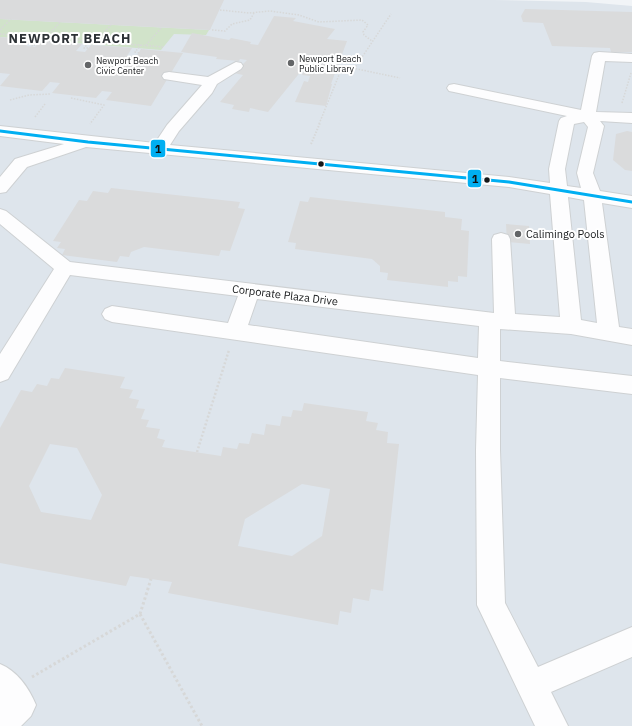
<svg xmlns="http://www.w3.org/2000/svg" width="632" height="726" font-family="'IBM Plex Sans',sans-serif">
<rect width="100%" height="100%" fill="#f1f4f7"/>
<path fill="#dee5ec" d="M0 0H494L586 2 632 6V726H0Z"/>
<path fill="#d1e3ca" d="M0 19 209 30 206 35 174 34 161 50 0 37Z"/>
<path fill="#dadbdc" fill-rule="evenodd" d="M0 0H224L210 30 0 19Z
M525 9 632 12V52H611L610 48 552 46 543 23 523 22 521 16Z
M274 16 296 18 293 21 335 29 327 39 347 41 331 84H332L326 106 295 102 304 81 308 82 310 76 302 75 304 70H302L268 112 250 108 249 112 232 109 234 105 220 102 243 75 234 73 247 60 240 59 239 61 216 59 217 57 181 52 192 33 229 40 231 38 251 42 250 44 258 45Z
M0 37 32 40 26 46 35 47 41 40 82 44 76 51 85 52 91 45 132 48 127 56 136 57 141 49 183 53 151 106 106 100 112 92 102 91 96 98 52 93 60 83 50 82 42 91 0 86 10 74 0 73Z
M627 131 632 132V171L625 170 613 160 616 134Z
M111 188 240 202 238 208 245 209 230 251 221 250 219 256 144 247 131 252 129 257 120 256 117 262 62 255 65 249 57 248 61 242 53 241 79 200 87 201 93 191 108 193Z
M310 197 445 212V217L462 219 461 230 469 231 467 277 458 276V282L448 281V287L387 280 388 273 380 272V266L372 259 295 249 296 243 288 242 300 201 308 202Z
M506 224 529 226 530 244 507 242Z
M65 368 125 377 120 388 133 390 129 398 139 400 136 408 145 409 141 419 149 420 146 427 160 429 157 438 165 440 162 447 221 456 223 447 237 449 239 443 249 444 252 433 264 435 266 424 280 426 282 416 291 417 293 410 302 411 304 403 368 412 366 421 378 423 376 430 388 432 387 443 399 444 383 591 371 589 369 601 353 598 351 613 340 611 338 625 168 593 172 582 130 576 126 586 0 563V428L21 390 32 392 37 384 47 386 51 378 59 379ZM50 444 77 448 102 495 91 520 41 512 29 486ZM302 484 330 489 322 536 292 556 238 546 245 519Z"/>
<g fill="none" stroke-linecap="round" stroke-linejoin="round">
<g stroke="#ced1d3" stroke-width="2">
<path id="minor" d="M599 52 632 54V62L605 61 596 112 632 113V123L600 121 604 126 593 173 600 191 632 196V208L602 203 619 327 632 329V345L571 334 500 329V361L632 376V394L500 378V450L505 603 538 667 632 627V657L551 692 568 726H535L477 605 476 450 478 375 112 322 105 319 102 314 105 309 112 306 228 323 238 296 70 275 8 379 0 382V354L54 269 0 224V209L6 211 70 262 494 313 492 239 494 235 501 233 508 235 510 239 515 314 560 317 550 194 509 187 86 147 27 167 6 192 0 193V177L15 159 64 144 0 136V126L155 143 167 125 202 85 164 79 162 76 164 73 169 72 208 77 236 62 241 63 243 66 241 69 217 84 212 93 179 131 170 145 509 177 550 183 549 169 559 121 561 118 567 116 454 92 449 91 447 88 449 85 454 84 581 110 592 56 594 53ZM584 122 588 127 577 173 581 188 567 186 565 169 574 124ZM568 197 584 200 597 323 581 320ZM257 299 479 326 478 358 248 325Z
M0 664C17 671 29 688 36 705L31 716 21 726H0Z"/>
</g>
<path stroke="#d7d8d8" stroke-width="1.5" stroke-dasharray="1.5 1.5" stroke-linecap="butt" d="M220 10 249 13 270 11 299 15 319 22 362 20 368 25 363 32 364 35 372 41
M0 30 11 19
M212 30 225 31 232 24 250 20 254 13
M0 34 164 47
M47 37 60 22
M96 41 111 25
M38 44 32 46 41 37
M146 45 162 27
M88 48H84L90 41
M139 53 135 52 141 45
M354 69 391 14
M71 98 104 105 90 124
M10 100 29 95 51 94
M622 103 631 73
M35 117 45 104
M319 124 339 75 338 65 400 78"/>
<path stroke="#d7d8d8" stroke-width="2" stroke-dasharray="1.5 1.5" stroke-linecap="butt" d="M311 144 320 123"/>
<path stroke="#d7d8d8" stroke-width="2.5" stroke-dasharray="2 2" stroke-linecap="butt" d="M197 452 229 350"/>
<path stroke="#d7d8d8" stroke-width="3" stroke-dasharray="2.5 2.5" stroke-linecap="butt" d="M140 614 202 726
M32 677 140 614 151 579"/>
<use href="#minor" fill="#fdfdfe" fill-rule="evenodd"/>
<g stroke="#fff" stroke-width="5.5">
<path id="bus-1" d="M0 131 88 142 509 182 632 202"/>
</g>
<use href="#bus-1" stroke="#00aff2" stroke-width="3"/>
</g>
<g fill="#636567" stroke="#fff" stroke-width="1.5">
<circle cx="291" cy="63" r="4"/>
<circle cx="88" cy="65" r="4"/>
<circle cx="518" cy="234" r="4"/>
</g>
<g fill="#16181a" stroke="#fff" stroke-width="1.5">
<circle cx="321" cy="164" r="3.5"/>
<circle cx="487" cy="180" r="3.5"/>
</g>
<g text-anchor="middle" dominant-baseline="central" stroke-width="4" stroke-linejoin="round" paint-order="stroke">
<g font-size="9" fill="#16181a" stroke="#fff" text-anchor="start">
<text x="299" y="58">Newport Beach<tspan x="299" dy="10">Public Library</tspan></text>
<text x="96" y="60">Newport Beach<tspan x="96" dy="10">Civic Center</tspan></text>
</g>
<g font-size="11" fill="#16181a" stroke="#fff" text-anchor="start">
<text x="526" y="234">Calimingo Pools</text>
</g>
<g font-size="11" fill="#16181a" stroke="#fff">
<text transform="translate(285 295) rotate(7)">Corporate Plaza Drive</text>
</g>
<g font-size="13" font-weight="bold" letter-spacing="1" fill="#2d3236" stroke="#fff">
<text x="70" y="38">NEWPORT BEACH</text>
</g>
</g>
<g stroke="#fff" stroke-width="1.5">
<rect x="150" y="139" width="16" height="19" rx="4" fill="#00aff2"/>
<rect x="467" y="169" width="15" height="19" rx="4" fill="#00aff2"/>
</g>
<g font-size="11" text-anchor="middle" font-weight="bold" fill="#111">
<text x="158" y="153">1</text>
<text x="475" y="183">1</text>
</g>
</svg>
